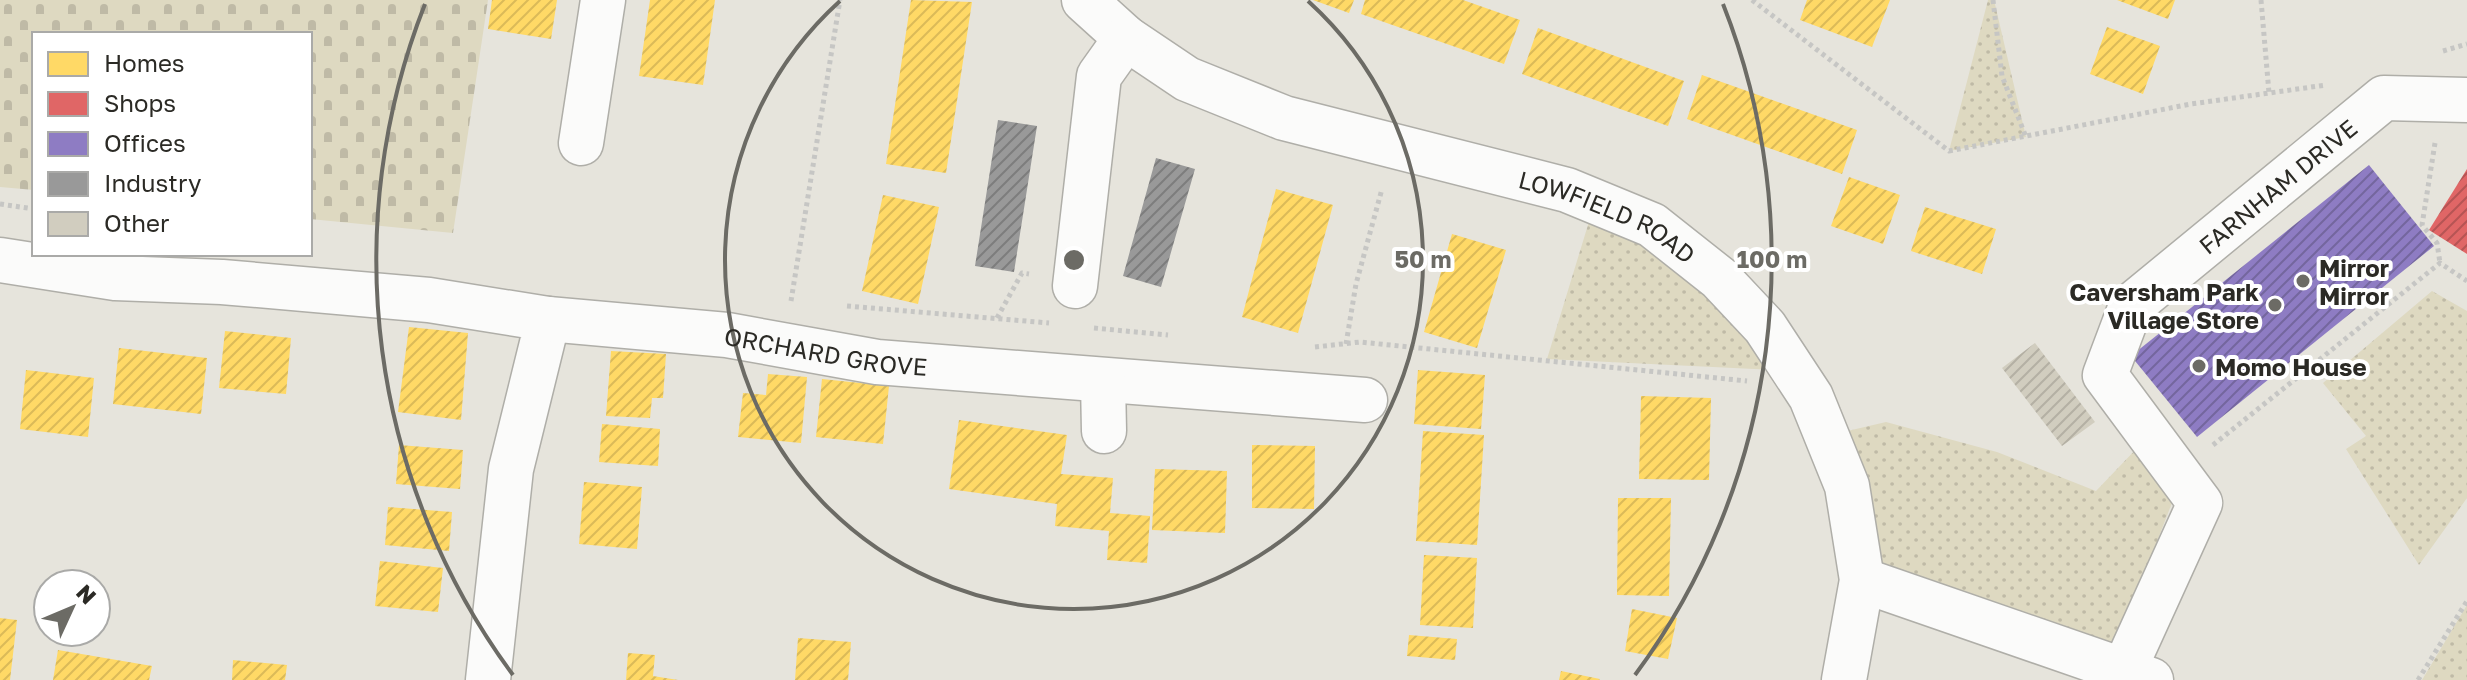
<svg xmlns="http://www.w3.org/2000/svg" width="2467" height="680" font-family="'Golos Text',sans-serif">
<defs>
<pattern id="grass-dots" width="8" height="8" patternUnits="userSpaceOnUse" patternTransform="scale(2)"><rect width="8" height="8" fill="#ded9c1"/><path d="M2 2h.1M6 6h.1" fill="none" stroke="#bfbaa6" stroke-width="1.8" stroke-linecap="round"/></pattern>
<pattern id="cemetery-stones" width="16" height="16" patternUnits="userSpaceOnUse" patternTransform="scale(2)"><rect width="16" height="16" fill="#ded9c1"/><path d="M2 7V4a2 2 0 0 1 4 0v3zM10 15v-3a2 2 0 0 1 4 0v3z" fill="#bfbaa6"/></pattern>
<pattern id="homes-hatch" width="6" height="6" patternUnits="userSpaceOnUse" patternTransform="scale(2)"><rect width="6" height="6" fill="#ffd966"/><path d="M-1 1l2-2M0 6l6-6M5 7l2-2" fill="none" stroke="#dbba58"/></pattern>
<pattern id="shops-hatch" width="6" height="6" patternUnits="userSpaceOnUse" patternTransform="scale(2)"><rect width="6" height="6" fill="#e06666"/><path d="M-1 1l2-2M0 6l6-6M5 7l2-2" fill="none" stroke="#b65454"/></pattern>
<pattern id="offices-hatch" width="6" height="6" patternUnits="userSpaceOnUse" patternTransform="scale(2)"><rect width="6" height="6" fill="#8e7cc3"/><path d="M-1 1l2-2M0 6l6-6M5 7l2-2" fill="none" stroke="#74669e"/></pattern>
<pattern id="industry-hatch" width="6" height="6" patternUnits="userSpaceOnUse" patternTransform="scale(2)"><rect width="6" height="6" fill="#999"/><path d="M-1 1l2-2M0 6l6-6M5 7l2-2" fill="none" stroke="#7d7d7d"/></pattern>
<pattern id="building-hatch" width="6" height="6" patternUnits="userSpaceOnUse" patternTransform="scale(2)"><rect width="6" height="6" fill="#d1cdbf"/><path d="M-1 1l2-2M0 6l6-6M5 7l2-2" fill="none" stroke="#b4b0a4"/></pattern>
</defs>
<rect width="100%" height="100%" fill="#e6e4dc"/>
<path fill="url(#grass-dots)" d="M1988 0H1994L2026 137 1949 151Z
M1595 202 1719 278 1794 371 1547 359Z
M2432 291 2467 311V498L2419 565 2346 449 2366 436 2323 383Z
M1886 422 1997 452 2096 491 2140 445 2175 495 2122 632 2090 659 1862 580 1826 436Z
M2467 605V680H2422Z"/>
<path fill="url(#cemetery-stones)" d="M0 0H488L453 233 310 219V34H34V190L0 187Z"/>
<path fill="url(#homes-hatch)" d="M492 0H557L551 39 488 29Z
M650 0H715L703 85 639 76Z
M911 0 972 2 946 173 886 164Z
M1313 0H1354L1349 13Z
M1365 0H1463L1520 20 1504 64 1361 14Z
M1807 0H1890L1872 47 1800 20Z
M2117 0H2175L2168 19Z
M2107 27 2160 46 2143 94 2090 74Z
M1538 28 1684 81 1668 126 1522 74Z
M1702 75 1857 130 1842 174 1687 119Z
M1849 177 1900 195 1883 244 1831 226Z
M1276 189 1333 205 1298 333 1242 317Z
M883 195 939 207 918 304 862 291Z
M1925 207 1996 229 1982 274 1911 251Z
M1452 234 1506 250 1477 348 1424 332Z
M409 327 468 333 461 420 398 412Z
M225 331 291 338 286 394 219 388Z
M119 348 207 358 201 414 113 404Z
M611 351 666 354 663 398H652L650 418 606 416Z
M26 370 94 378 88 437 20 429Z
M1418 370 1485 375 1481 429 1414 424Z
M768 374 807 377 801 443 738 437 743 393 766 395Z
M822 379 889 386 883 444 816 437Z
M1641 396 1711 398 1709 480 1639 479Z
M959 420 1067 435 1061 474 1113 478 1110 513 1150 516 1147 563 1107 560 1109 531 1055 526 1057 504 949 489Z
M602 424 660 429 658 466 599 462Z
M1423 431 1484 435 1477 545 1416 541Z
M399 445 463 450 460 489 396 484Z
M1252 445 1315 446 1314 509 1252 508Z
M1155 469 1227 471 1225 533 1152 530Z
M584 482 642 487 637 549 579 544Z
M1618 498H1671L1669 596 1617 595Z
M388 507 452 512 449 551 385 545Z
M1424 555 1477 558 1473 628 1420 625Z
M380 561 443 568 438 612 375 606Z
M1632 609 1677 618 1668 659 1625 651Z
M0 618 17 620 10 680H0Z
M1409 635 1457 639 1455 660 1407 656Z
M798 638 851 642 848 680H795Z
M58 650 152 666 149 680H53Z
M628 653 655 655 653 676 678 680H626Z
M233 660 287 665 285 680H232Z
M1561 671 1600 679 1599 680H1559Z"/>
<path fill="url(#shops-hatch)" d="M2467 169V254L2429 230Z"/>
<path fill="url(#offices-hatch)" d="M2369 165 2434 246 2197 437 2131 356Z"/>
<path fill="url(#industry-hatch)" d="M998 120 1037 126 1014 272 975 266Z
M1156 158 1195 169 1161 287 1123 276Z"/>
<path fill="url(#building-hatch)" d="M2035 343 2095 422 2062 446 2002 368Z"/>
<g fill="none" stroke-linecap="round" stroke-linejoin="round">
<g stroke="#afaea8" stroke-width="47">
<g id="minor">
<path id="s1" d="M1084 0 1126 38 1187 79 1284 118 1567 190 1652 225 1719 278 1765 327 1811 397 1847 486 1862 580 1844 680"/>
<path d="M581 143 603 0"/>
<path d="M0 260 115 278 222 282 429 300 548 319 511 469 488 680"/>
<path d="M1075 286 1099 76 1126 38"/>
<path id="s2" d="M548 319 727 335 877 362 1365 400"/>
<path d="M1103 382 1104 431"/>
<path d="M1862 580 2151 680"/>
<path id="s3" d="M2124 670 2200 503 2105 375 2131 306 2384 98 2467 100"/>
</g>
</g>
<path stroke="#c6c6c4" stroke-width="5" stroke-dasharray="4 4" stroke-linecap="butt" d="M1752 0 1949 151 2191 104 2326 85
M1993 0 2002 76 2026 137
M2261 0 2269 93
M2443 51 2467 44
M2435 143 2422 225 2437 243 2440 263
M0 204 34 209
M791 301 840 0
M847 306 1049 323
M997 318 1022 273 1029 274
M1094 328 1168 335
M1346 344 1356 284 1382 189
M1315 347 1360 342 1747 381
M2213 445 2440 263 2467 281
M2418 680 2467 601"/>
<use href="#minor" stroke="#fbfbfa" stroke-width="44"/>
</g>
<g fill="none" stroke="#6c6b65" stroke-width="4">
<path d="M1308 1A349 349 0 1 1 840 1"/>
<path d="M513 675A698 698 0 0 1 425 4M1723 4A698 698 0 0 1 1635 675"/>
</g>
<g fill="#6c6b65" stroke="#fff" stroke-width="3">
<circle cx="2303" cy="281" r="8"/>
<circle cx="2275" cy="305" r="8"/>
<circle cx="2199" cy="366" r="8"/>
</g>
<g text-anchor="middle" dominant-baseline="central" stroke-width="8" stroke-linejoin="round" paint-order="stroke">
<g font-size="24" fill="#2b2a25" stroke="#fff">
<text stroke="none"><textPath href="#s3" startOffset="606">FARNHAM DRIVE</textPath></text>
<text stroke="none"><textPath href="#s1" startOffset="574">LOWFIELD ROAD</textPath></text>
<text stroke="none"><textPath href="#s2" startOffset="280">ORCHARD GROVE</textPath></text>
</g>
<g font-size="24" font-weight="bold" fill="#2b2a25" stroke="#fff" text-anchor="start">
<text x="2319" y="267">Mirror<tspan x="2319" dy="28">Mirror</tspan></text>
<text x="2259" y="291" text-anchor="end">Caversham Park<tspan x="2259" dy="28">Village Store</tspan></text>
<text x="2215" y="366">Momo House</text>
</g>
</g>
<circle cx="1074" cy="260" r="12" fill="#6c6b65" stroke="#fff" stroke-width="4"/>
<g font-size="24" text-anchor="middle" font-weight="bold" fill="#6c6b65" stroke="#fff" stroke-width="8" stroke-linejoin="round" paint-order="stroke">
<text x="1423" y="268">50 m</text>
<text x="1772" y="268">100 m</text>
</g>
<rect x="32" y="32" width="280" height="224" fill="#ffffff" stroke="#aaaaa8" stroke-width="2"/>
<rect x="48" y="52" width="40" height="24" fill="#ffd966" stroke="#aaaaa8" stroke-width="2"/>
<text x="104" y="72" font-size="24" fill="#2b2a25">Homes</text>
<rect x="48" y="92" width="40" height="24" fill="#e06666" stroke="#aaaaa8" stroke-width="2"/>
<text x="104" y="112" font-size="24" fill="#2b2a25">Shops</text>
<rect x="48" y="132" width="40" height="24" fill="#8e7cc3" stroke="#aaaaa8" stroke-width="2"/>
<text x="104" y="152" font-size="24" fill="#2b2a25">Offices</text>
<rect x="48" y="172" width="40" height="24" fill="#999999" stroke="#aaaaa8" stroke-width="2"/>
<text x="104" y="192" font-size="24" fill="#2b2a25">Industry</text>
<rect x="48" y="212" width="40" height="24" fill="#d1cdbf" stroke="#aaaaa8" stroke-width="2"/>
<text x="104" y="232" font-size="24" fill="#2b2a25">Other</text>
<g transform="translate(72 608) rotate(46)"><circle r="38" fill="#ffffff" stroke="#aaaaa8" stroke-width="2"/>
<path d="M0-6L14 30L0 20L-14 30Z" fill="#6c6b65"/>
<text y="-12" font-size="22" font-weight="bold" text-anchor="middle" fill="#2b2a25">N</text>
</g>
</svg>
